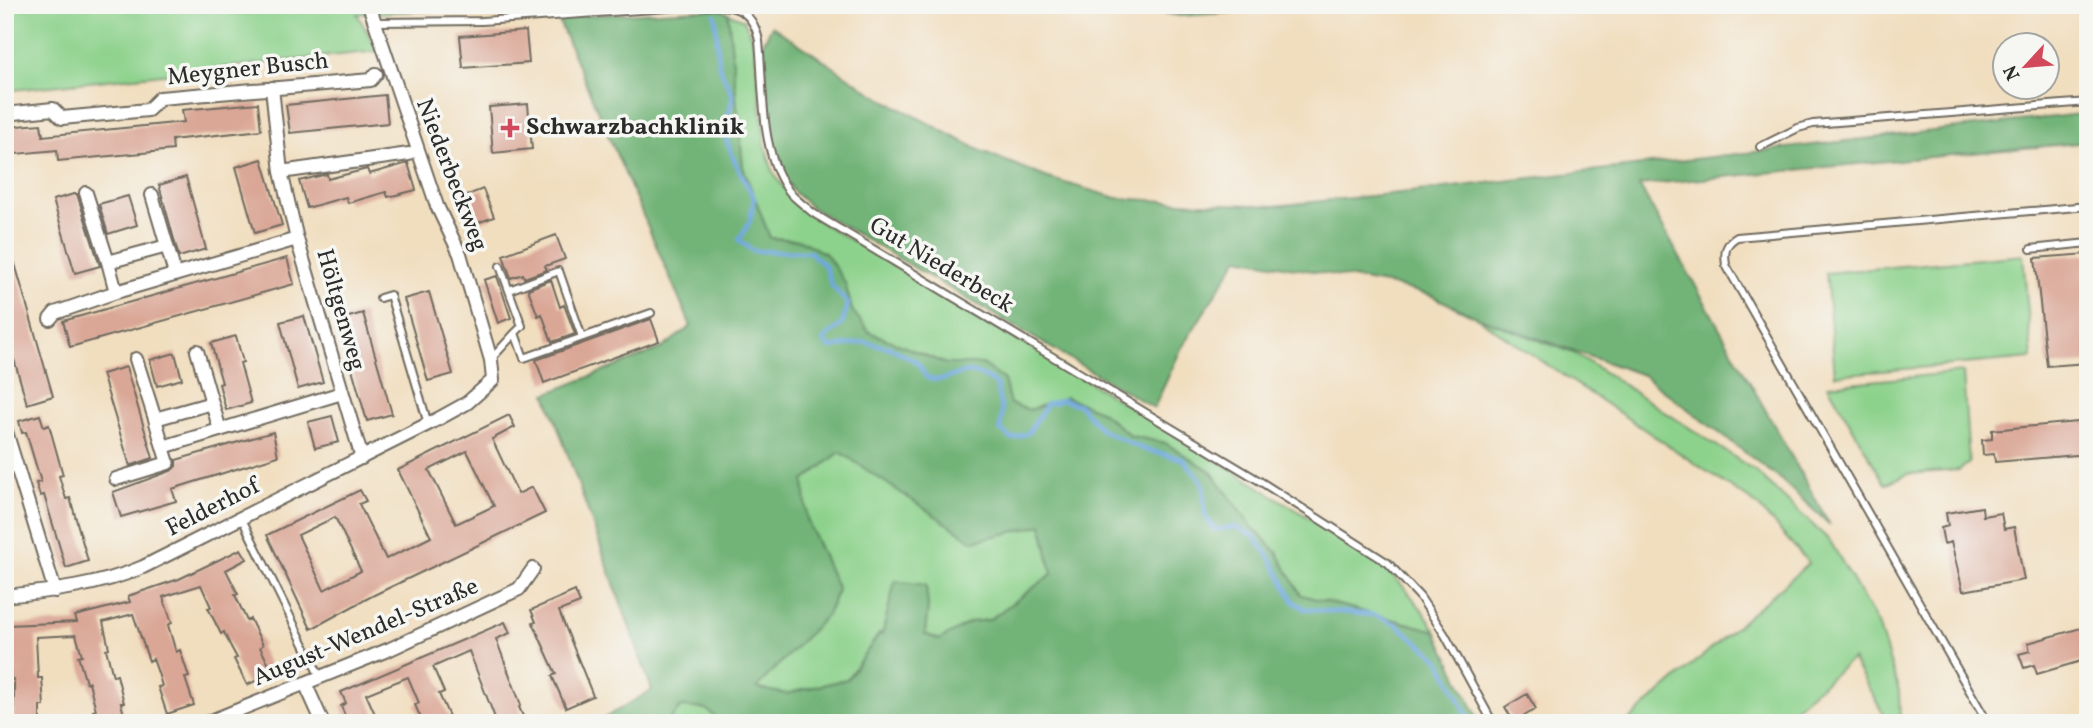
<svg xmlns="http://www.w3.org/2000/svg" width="2093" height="728" font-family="Vollkorn,serif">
<rect width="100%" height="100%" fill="#f6f6f2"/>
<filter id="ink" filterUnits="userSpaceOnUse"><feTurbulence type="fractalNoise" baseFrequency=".0143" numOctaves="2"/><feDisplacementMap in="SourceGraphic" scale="14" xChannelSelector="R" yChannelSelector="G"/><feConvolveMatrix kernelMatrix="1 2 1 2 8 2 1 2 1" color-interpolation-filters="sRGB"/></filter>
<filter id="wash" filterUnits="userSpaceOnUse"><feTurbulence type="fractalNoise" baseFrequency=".00686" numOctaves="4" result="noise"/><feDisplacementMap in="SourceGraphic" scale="28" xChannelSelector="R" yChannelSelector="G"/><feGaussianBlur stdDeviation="1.57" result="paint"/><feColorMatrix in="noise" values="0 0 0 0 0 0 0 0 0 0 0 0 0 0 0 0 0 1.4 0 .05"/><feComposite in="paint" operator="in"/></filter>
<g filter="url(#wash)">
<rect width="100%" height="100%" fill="#f1debf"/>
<path fill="#8dd28c" stroke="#5c7e5c" stroke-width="2" d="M29 5H532L357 14 378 51 5 91V8Z
M728 13 744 20 754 44 765 145 773 172 790 197 812 217 1152 420 1372 557C1400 580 1417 601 1436 631L1301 595 1277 552 1252 527 1211 471 1165 443 1131 436 1100 411 1066 397 1030 410 1010 404 1004 380 982 364H946L869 332 852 310 845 283 800 240 770 238 743 167Z
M2023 255 2032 358 1835 375 1826 273Z
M1476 317 1576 354 1754 470 1830 541 1878 624 1899 691 1900 723H1885L1884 715 1852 659 1777 723H1626L1809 563 1757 505Z
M1963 372 1969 463 1959 470 1908 474 1885 484 1828 385Z
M841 451 973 541 1042 525 1052 574 989 620 971 622 940 640 925 634 928 606 882 635 879 634 847 679 786 694 755 688 827 615 838 590 807 520 804 481Z
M681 706 706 709 722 723H667Z"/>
<path fill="#72b478" stroke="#4e7052" stroke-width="2" fill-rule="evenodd" d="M1122 5H1337L1180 16Z
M719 9 728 13 743 167 770 238 800 240 826 254 845 283 852 310 869 332 946 364H982L1004 380 1010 404 1030 410 1066 397 1100 411 1131 436 1165 443 1210 471 1252 527 1277 552 1301 595 1436 631 1480 723H722L706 709 681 707 667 723H596L652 690 546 394 662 348 691 326 557 17ZM840 452 973 541 1042 525 1052 574 989 620 971 622 939 640 925 634 928 606 926 585 895 581 882 635 880 633 847 679 786 694 756 688 827 615 838 590 807 520 804 481Z
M772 26 877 96 979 150 1048 178 1117 198 1198 203 1274 206 1419 191 2088 113V142L1639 185 1830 525 1780 479 1643 375 1476 317 1430 295 1391 285 1238 258 1181 349 1154 408 811 207 794 192 780 170 772 144 763 43Z"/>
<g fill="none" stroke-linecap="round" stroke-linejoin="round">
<path stroke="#70a8df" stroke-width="4.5" d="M715 15 719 66 733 96 724 134 734 160 754 198 750 221 739 240 753 251 810 252 825 266 832 286 848 304 842 324 823 340 830 348 865 342 891 348 917 362 927 378C958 386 957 357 996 384L1002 412 1000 430 1012 439 1028 433 1047 404 1062 400 1079 405 1102 430 1143 449 1183 459 1203 483 1205 516 1215 530 1236 527 1254 536 1271 559 1294 602 1305 609 1374 615 1396 624 1440 660 1471 723"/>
</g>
<g id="blocks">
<path fill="#daa797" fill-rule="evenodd" d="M526 31 529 63 463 68 460 36Z
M385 95 388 123 290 133 286 105Z
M258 103 261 130 172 140 173 150 58 161 57 150 5 155V127L41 124 43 136 184 122 182 110Z
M528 104 532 149 493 153 489 107Z
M262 159 282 225 255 233 236 167Z
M408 163 416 190 388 197 386 192 348 203 346 197 307 208 299 181 327 174 328 179 367 169 369 174Z
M186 177 206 249 179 257 159 185Z
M483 189 494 217 472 225 462 197Z
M74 194H77L100 266 75 273 53 200Z
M128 196 137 225 108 234 99 204Z
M556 235 565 259 545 266 547 270 524 278 523 274 511 278 503 255Z
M9 243 53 396 27 404 5 328V244Z
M2088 254V363L2047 366 2035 258Z
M287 258 294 284 70 347 63 321Z
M497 276 511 318 498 323 484 280Z
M551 280 560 307 564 305 575 334 552 342 542 314 538 316 528 289Z
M429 292 453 374 428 381 404 299Z
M363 313 392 414 367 421 338 320Z
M304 316 323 382 298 389 280 322Z
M651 319 659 341 544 383 536 360Z
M236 336 243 362 240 363 251 403 226 410 219 384 222 383 211 343Z
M175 353 182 379 157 386 150 360Z
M126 367 153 458 130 466 102 374Z
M40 415 44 427 49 425 63 475 59 476 66 499 70 498 88 561 66 568 44 495 40 496 36 483 41 482 26 432 22 433 19 421Z
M509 415 515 427 492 439 518 494 532 487 545 513 372 596 311 629 267 535 360 490 366 501 359 504 386 559 409 548 431 537 398 470ZM467 451 494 506 456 524 429 470ZM335 517 361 571 324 590 298 535Z
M332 416 339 442 315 448 308 422Z
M2088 421V454L1995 462 1994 454 1983 455 1982 440 1992 439V430Z
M273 432 278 456 172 489 176 501 121 517 113 492 171 471 176 466V460Z
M1982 507 1983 516 2001 513 2004 529 2014 527 2024 580 1963 591 1951 542 1944 544 1941 528 1948 526 1946 513Z
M241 549 247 559 226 570 238 594 235 595 247 621 250 619 263 645 260 647 273 673 247 685 234 659 237 658 230 645 224 632 221 634 208 608 211 607 201 585 163 597 172 623 168 625 176 652 180 650 189 677 185 678 194 705 167 714 158 687 162 686 158 673 153 659 149 661 133 614 103 622 109 648 106 649 113 676 117 675 124 703H121L126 723H97L93 711 96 710 89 682 86 683 78 656 82 655 76 635 36 637 38 678H42L44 706H40V723H13L14 693V679L11 680 8 625 77 622 75 616 130 602 128 596 179 579Z
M575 591 580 603 559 611 593 696 566 708 552 676 556 674 533 623 536 622 531 610Z
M505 622 510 633 496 639 521 705 519 707 526 723H497L469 651 433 667 444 692 439 694 452 723H423L415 705 419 703 408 677 366 694 379 723H348L341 706 346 703 341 692Z
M2088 626V659L2037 674 2034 665 2024 668 2019 654 2030 651 2028 643Z
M1527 694 1536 709 1514 722 1505 707Z"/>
</g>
</g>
<g filter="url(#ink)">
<use href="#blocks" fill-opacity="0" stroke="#706a5f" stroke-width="2"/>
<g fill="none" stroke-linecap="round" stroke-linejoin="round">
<g stroke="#706a5f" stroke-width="10">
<path id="lane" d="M376 22 482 21 697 6C728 5 752 4 759 41 764 89 759 157 792 195 798 201 806 207 813 213L1258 480 1388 563 1420 597 1445 635 1493 723
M1760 147 1798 128 1813 124 2088 102
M2031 249 2088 243
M500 266 522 326 515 333 524 358 651 313
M509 290 559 271 582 337
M380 298 390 295 428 424
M492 358 515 333
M241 517 320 677
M1988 723 1726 265C1724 252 1725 244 1737 237L2088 206"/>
</g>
<g stroke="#706a5f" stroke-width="16">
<path id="street" d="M272 88 281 172 297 239 362 458
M5 114 53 109 62 118 148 110 160 98 371 80 376 74
M281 172 409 154
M86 193 108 262
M152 195 167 246
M175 274 167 246 108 262 116 292 297 239
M50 319 55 313 116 292
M197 351 212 403
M136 359 155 419
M5 428 55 591
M220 430 212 403 155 419 163 447 342 393
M116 479 168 463 163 447
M5 596C53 591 99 586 143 567L438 419 467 403 493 380 491 360 460 254 437 206 369 5
M305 683 323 723
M206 723 390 649 519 589 533 569"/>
</g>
<use href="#lane" stroke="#fff" stroke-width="6"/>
<use href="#street" stroke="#fff" stroke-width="12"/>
</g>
</g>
<path fill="#d1495b" stroke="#f6f6f2" stroke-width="2.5" d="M506.5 117.5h7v7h7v7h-7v7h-7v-7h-7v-7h7z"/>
<g text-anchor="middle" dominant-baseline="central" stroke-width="7" stroke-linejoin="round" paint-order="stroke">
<g font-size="24" fill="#2b2b2b" stroke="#f6f6f2">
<text transform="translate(248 70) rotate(-6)">Meygner Busch</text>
<text transform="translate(451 175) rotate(69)">Niederbeckweg</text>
<text transform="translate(941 266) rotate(31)">Gut Niederbeck</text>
<text transform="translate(340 310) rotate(74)">Höltgenweg</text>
<text transform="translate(213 508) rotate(-27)">Felderhof</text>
<text transform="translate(366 633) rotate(-23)">August-Wendel-Straße</text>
</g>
<g font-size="24" font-weight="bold" fill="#2b2b2b" stroke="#f6f6f2" text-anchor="start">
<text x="526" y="128">Schwarzbachklinik</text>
</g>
</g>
<rect width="2093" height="728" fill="none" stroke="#f6f6f2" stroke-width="28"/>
<g transform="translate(2026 66) rotate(244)"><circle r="33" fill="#f6f6f2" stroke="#a5a5a2" stroke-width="2"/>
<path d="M0-5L12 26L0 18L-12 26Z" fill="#d1495b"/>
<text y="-10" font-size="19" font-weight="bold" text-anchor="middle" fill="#2b2b2b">N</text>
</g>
</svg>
